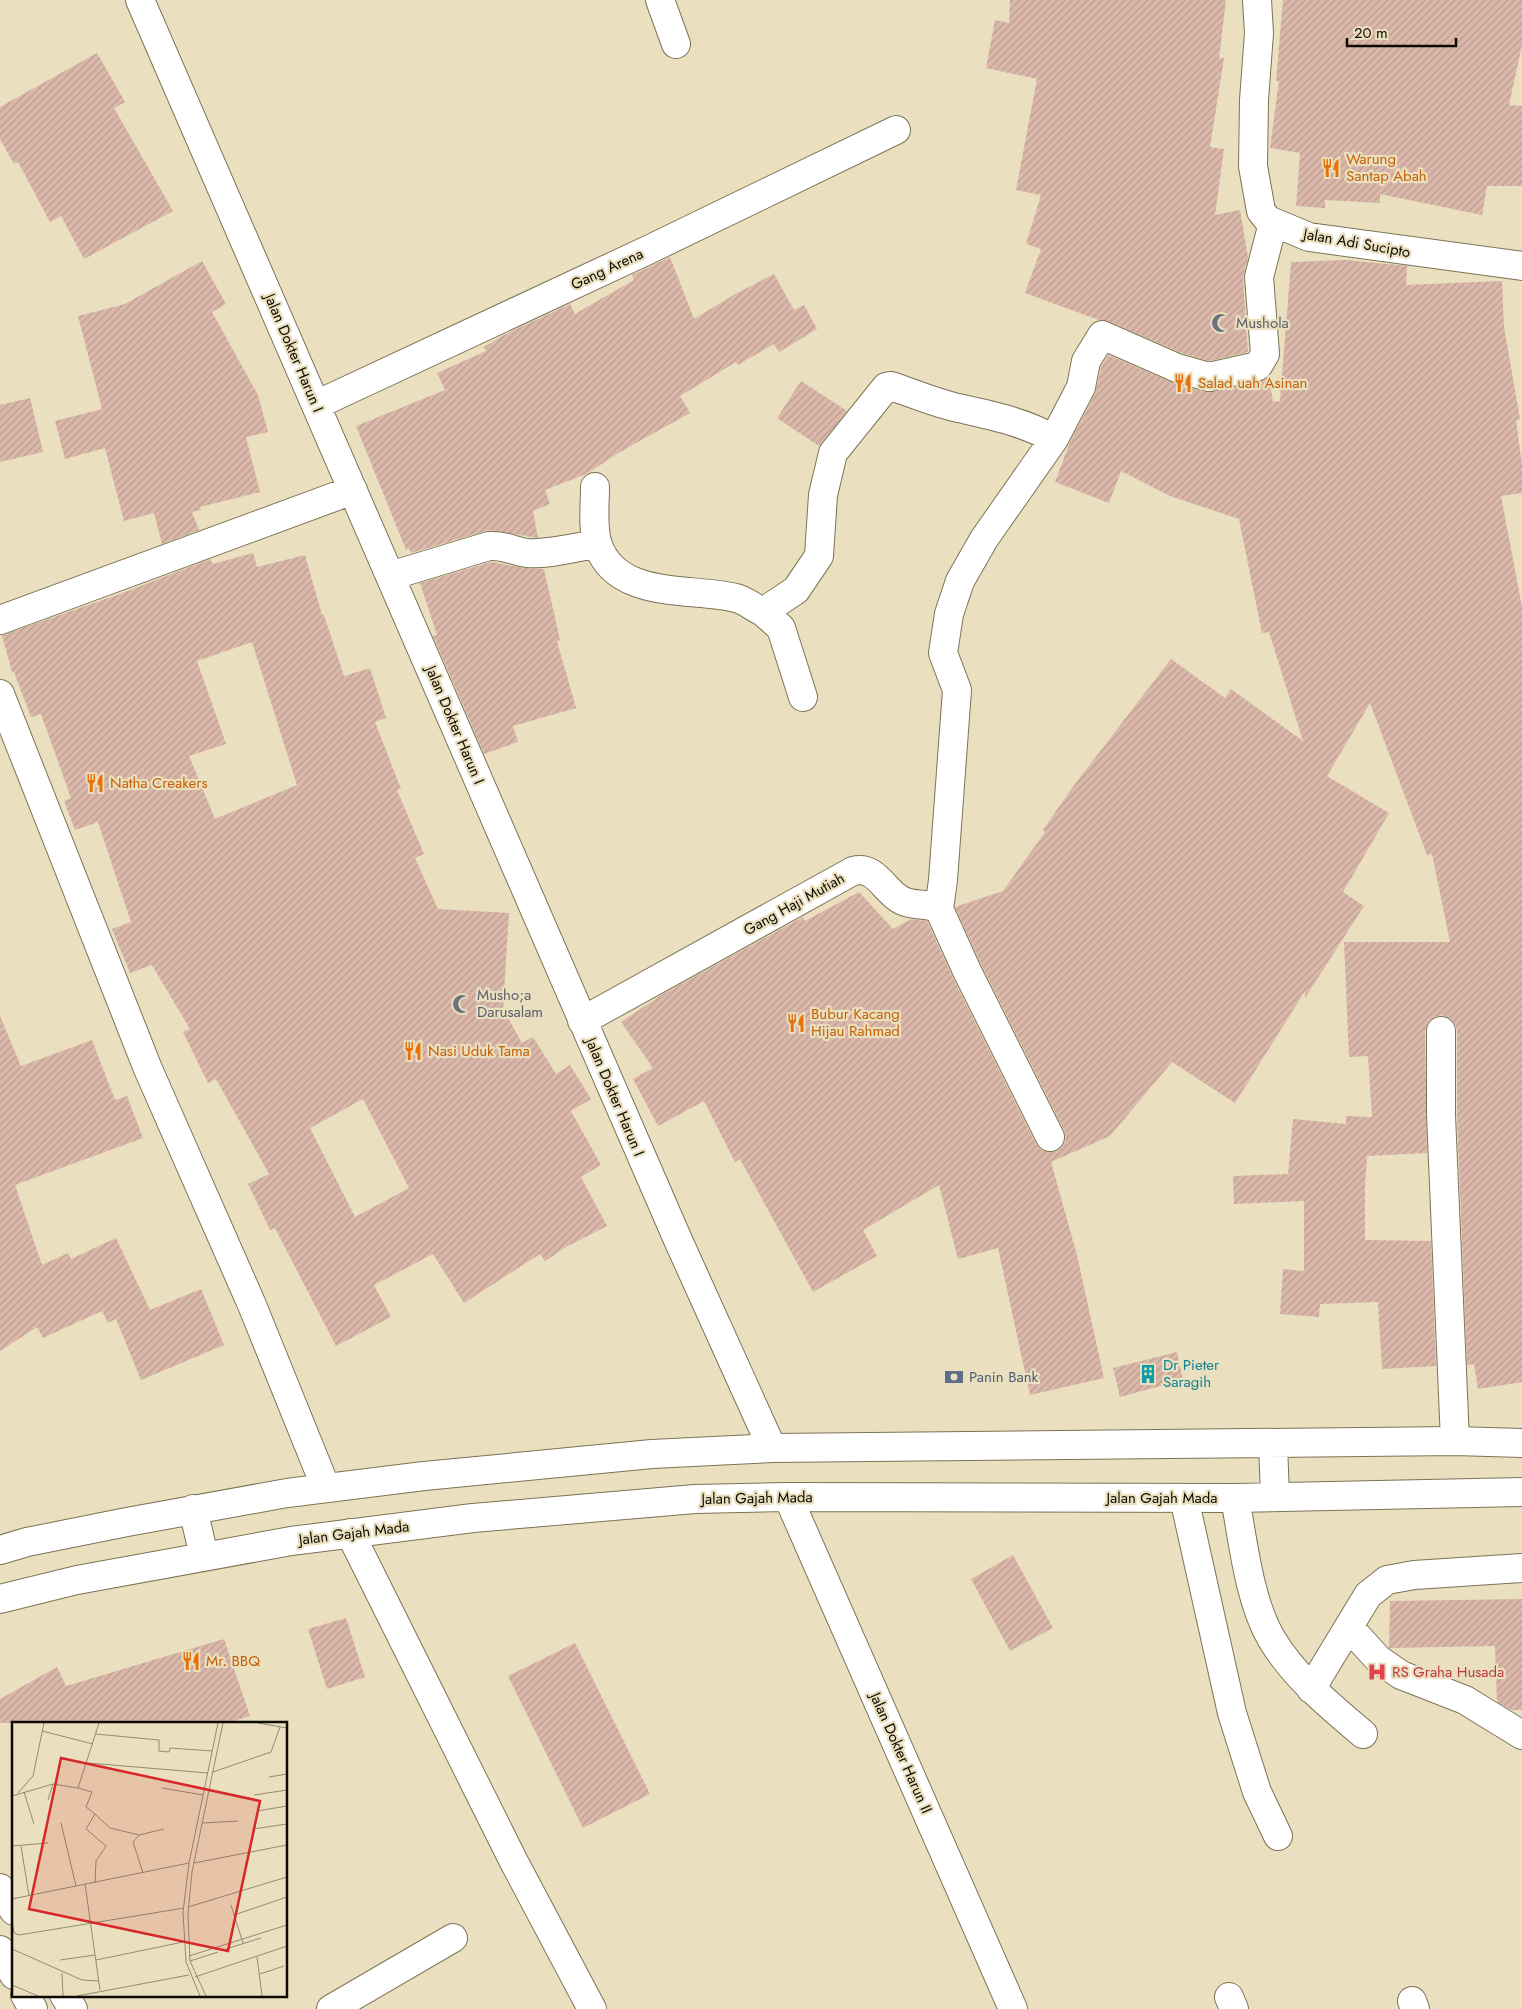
<svg xmlns="http://www.w3.org/2000/svg" width="1522" height="2009" font-family="Jost,sans-serif">
<defs>
<pattern id="building-hatch" width="6" height="6" patternUnits="userSpaceOnUse" patternTransform="scale(1.25)"><rect width="6" height="6" fill="#dbb8aa"/><path d="M-1 1l2-2M0 6l6-6M5 7l2-2" fill="none" stroke="#bb9d91"/></pattern>
</defs>
<rect width="100%" height="100%" fill="#eae0bf"/>
<path fill="url(#building-hatch)" fill-rule="evenodd" d="M1010 0H1226L1219 58H1224L1210 147 1224 149 1215 215 1240 210 1248 257 1243 278 1248 352 1209 361 1182 353 1108 321 1099 320 1025 293 1041 249 1026 244 1041 195 1016 190 1037 79 986 68 995 20 1009 23Z
M1283 0H1522V45L1509 105 1522 106V186H1487L1482 215 1380 194V203L1325 200V208L1296 206 1300 153 1270 148 1279 81H1276Z
M97 53 125 102 114 108 173 211 84 259 61 216 50 222 18 162 14 164 0 139V107Z
M670 257 694 319 737 293 774 274 794 310 804 305 817 329 779 352 774 344 738 365 736 362 680 396 690 413 620 452 586 474 545 490 550 504 533 511 538 538 489 530 411 553 409 548 406 550 356 426 445 390 437 373 486 351 484 347 504 335 570 304 575 314 634 280 632 275Z
M1346 260 1407 266 1406 285 1502 281 1504 327 1520 419 1516 420 1522 465V493L1501 496 1522 607V1382L1478 1389 1474 1364 1467 1365 1457 1115V1031L1455 1024 1449 1018 1441 1015 1434 1017 1428 1023 1425 1031 1427 1153 1367 1156 1365 1187V1240L1431 1241 1436 1366 1382 1369 1378 1302 1320 1304 1319 1317 1280 1314 1283 1269 1304 1271V1201L1234 1204 1233 1176 1288 1174 1293 1119 1346 1124V1116L1372 1117 1368 1056 1349 1057 1344 942H1450L1432 854 1427 855 1370 703 1327 776 1389 813 1343 892 1364 906 1305 998V991L1235 1103 1172 1062 1110 1136 1051 1162 1077 1255 1104 1378 1030 1395 998 1248 958 1259 939 1185 863 1230 877 1256 813 1292 740 1159 735 1162 704 1101 658 1126 633 1079 653 1068 621 1022 663 994 803 917 805 921 859 892 893 929 912 919 927 921 953 978 1036 1144 1041 1150 1049 1152 1057 1151 1063 1146 1066 1138 1064 1130 981 964 955 907 1003 891 1045 832 1043 830 1072 788 1171 659 1225 698 1231 689 1303 741 1269 632 1262 633 1239 519 1170 496 1121 471 1109 503 1055 482 1070 442 1095 394 1101 367 1108 355 1171 382 1205 392 1261 381 1269 377 1273 402 1280 401 1291 262Z
M202 261 226 304 212 312 258 395 268 432 246 437 260 492 200 507 201 510 192 512 199 530 162 544 154 513 124 521 105 448 65 459 55 421 102 409 78 316 125 304Z
M801 381 847 411 819 446 777 418Z
M30 398 43 452 0 462V405Z
M253 553 257 567 305 555 322 615H324L344 676 370 668 386 718 375 722 401 789 397 790 424 854 415 858 438 909 509 913 503 1009 522 1043 533 1037 556 1074 570 1065 591 1099 571 1111 601 1165 581 1177 607 1226 566 1247 545 1261 540 1254 464 1303 433 1254 374 1285 391 1317 336 1346 275 1228 270 1230 248 1184 269 1174 216 1079 208 1083 183 1032 190 1029 152 965 130 973 112 929 131 922 98 822 75 830 64 801 71 798 41 714 31 717 14 672H12L2 635 120 594 210 559 213 564ZM252 642 297 785 215 819 189 756 226 744 197 661ZM363 1099 409 1188 355 1217 310 1128Z
M491 562 524 568 544 569 560 640 557 641 576 708 513 726 518 742 484 754 433 636 437 635 420 583Z
M0 1016 21 1066 92 1040 115 1100 127 1096 143 1138 15 1185 42 1265 68 1253 71 1259 116 1238 150 1310 201 1289 224 1345 141 1380 116 1319 108 1323 102 1311 43 1338 37 1327 0 1351Z
M1177 1352 1183 1380 1120 1397 1113 1368Z
M1013 1555 1053 1628 1010 1651 971 1579Z
M1522 1599V1710H1511L1497 1702 1495 1646 1389 1648 1390 1601Z
M346 1618 365 1677 327 1689 308 1629Z
M224 1639 250 1716 227 1723H0V1699L57 1667 66 1686Z
M575 1643 650 1794 583 1828 508 1676Z"/>
<g fill="none" stroke-linecap="round" stroke-linejoin="round">
<g stroke="#7d7355" stroke-width="30">
<path id="minor" d="M140 0 678 1240 772 1448
M660 0 676 44
M1257 0 1259 33 1254 100 1253 166 1261 211 1268 220 1309 237 1522 266
M316 405 648 250 896 130
M595 487C595 505 592 528 598 545 617 600 691 587 736 598 745 600 754 608 763 612L796 590 819 556 823 495 833 453 886 387 891 386C912 393 933 402 954 407 989 415 1022 421 1054 439L1081 387 1086 361 1102 335 1177 368 1209 377 1258 366 1265 354 1259 277 1273 223
M390 576 489 546C505 545 513 551 527 553 549 555 575 547 597 544
M763 612 781 628 803 697
M0 620 353 490
M0 694 148 1069 252 1305 326 1488
M939 909 943 880 957 690 943 653 949 614 960 581 984 539 1054 439
M582 1021 853 871C876 865 884 891 901 900 913 907 927 902 939 909L967 971 1050 1137
M1441 1031V1115L1455 1441
M788 1497 1013 2009
M1184 1498 1232 1713 1257 1792 1278 1836
M1235 1498C1243 1541 1249 1600 1271 1638 1294 1677 1330 1706 1363 1734
M350 1533 513 1860 592 2009
M1349 1627 1378 1659 1401 1675 1465 1700 1522 1735
M1311 1689 1368 1595 1387 1580 1414 1575 1522 1568
M0 1888 14 1911
M0 1950 14 1975
M25 1995 33 2009
M64 1995 73 2009
M1229 1997 1234 2009
M1412 2001 1415 2009
M331 2009 453 1938"/>
</g>
<g stroke="#7d7355" stroke-width="30">
<path id="major" d="M1273 1444 1275 1497
M193 1509 204 1556
M0 1550 27 1542 127 1522 287 1493 424 1476 652 1454 772 1448 1455 1441 1522 1443
M0 1599 77 1580 291 1541 473 1518 695 1499 788 1497 1235 1498 1522 1492"/>
</g>
<use href="#minor" stroke="#fff" stroke-width="28"/>
<use href="#major" stroke="#fff" stroke-width="28"/>
</g>
<defs>
<g id="restaurant-bare" transform="scale(1.5)"><path d="M-5-6h1v4h1v-4h1v4h1v-4h1v5L-1.5 .5V6h-2V.5L-5-1ZM5-6V6H3V1.5H1.5Q1.5-4 5-6Z" fill="#e8710a" stroke="#eae0bf" stroke-width="2.5" paint-order="stroke"/></g>
<g id="mosque-bare" transform="scale(1.5)"><path d="M3.5-4.9A6 6 0 1 0 3.5 4.9A5 5 0 1 1 3.5-4.9Z" fill="#6b7280" stroke="#eae0bf" stroke-width="2.5" paint-order="stroke"/></g>
<g id="building-bare" transform="scale(1.5)"><path d="M-4-6H4V6H1V3H-1V6H-4ZM-2.5-4.3h1.7v1.8h-1.7ZM.8-4.3h1.7v1.8H.8ZM-2.5-1h1.7V.8h-1.7ZM.8-1h1.7V.8H.8Z" fill="#0f9aa8" stroke="#eae0bf" stroke-width="2.5" paint-order="stroke"/></g>
<g id="bank-bare" transform="scale(1.5)"><path d="M-6-4H6V4H-6ZM0-2.3a2.3 2.3 0 1 0 0 4.6a2.3 2.3 0 1 0 0-4.6Z" fill="#5c6f8a" stroke="#eae0bf" stroke-width="2.5" paint-order="stroke"/></g>
<g id="hospital-bare" transform="scale(1.5)"><path d="M-5-5h3v3.5h4V-5h3V5h-3V1.5h-4V5h-3Z" fill="#e0444e" stroke="#eae0bf" stroke-width="2.5" paint-order="stroke"/></g>
</defs>
<g fill-rule="evenodd">
<use href="#restaurant-bare" x="1331" y="168"/>
<use href="#mosque-bare" x="1221" y="323"/>
<use href="#restaurant-bare" x="1183" y="383"/>
<use href="#restaurant-bare" x="95" y="783"/>
<use href="#mosque-bare" x="462" y="1004"/>
<use href="#restaurant-bare" x="796" y="1023"/>
<use href="#restaurant-bare" x="413" y="1051"/>
<use href="#building-bare" x="1148" y="1374"/>
<use href="#bank-bare" x="954" y="1377"/>
<use href="#restaurant-bare" x="191" y="1661"/>
<use href="#hospital-bare" x="1377" y="1672"/>
</g>
<g text-anchor="middle" dominant-baseline="central" stroke-width="4.5" stroke-linejoin="round" paint-order="stroke">
<g font-size="15" fill="#c56008" stroke="#eae0bf" text-anchor="start">
<text x="1346" y="159">Warung<tspan x="1346" dy="17">Santap Abah</tspan></text>
<text x="1198" y="383">Salad uah Asinan</text>
<text x="110" y="783">Natha Creakers</text>
<text x="811" y="1014">Bubur Kacang<tspan x="811" dy="17">Hijau Rahmad</tspan></text>
<text x="428" y="1051">Nasi Uduk Tama</text>
<text x="206" y="1661">Mr. BBQ</text>
</g>
<g font-size="15" fill="#0f0b02" stroke="#eae0bf">
<text transform="translate(1357 243) rotate(10)">Jalan Adi Sucipto</text>
<text transform="translate(607 269) rotate(-25)">Gang Arena</text>
<text transform="translate(294 353) rotate(67)">Jalan Dokter Harun I</text>
<text transform="translate(455 725) rotate(67)">Jalan Dokter Harun I</text>
<text transform="translate(794 904) rotate(-29)">Gang Haji Mutiah</text>
<text transform="translate(615 1097) rotate(67)">Jalan Dokter Harun I</text>
<text transform="translate(757 1498) rotate(-1)">Jalan Gajah Mada</text>
<text x="1162" y="1498">Jalan Gajah Mada</text>
<text transform="translate(354 1533) rotate(-7)">Jalan Gajah Mada</text>
<text transform="translate(901 1753) rotate(66)">Jalan Dokter Harun II</text>
</g>
<g font-size="15" fill="#5b616d" stroke="#eae0bf" text-anchor="start">
<text x="1236" y="323">Mushola</text>
<text x="477" y="995">Musho;a<tspan x="477" dy="17">Darusalam</tspan></text>
</g>
<g font-size="15" fill="#0d838f" stroke="#eae0bf" text-anchor="start">
<text x="1163" y="1365">Dr Pieter<tspan x="1163" dy="17">Saragih</tspan></text>
</g>
<g font-size="15" fill="#4e5e75" stroke="#eae0bf" text-anchor="start">
<text x="969" y="1377">Panin Bank</text>
</g>
<g font-size="15" fill="#be3a42" stroke="#eae0bf" text-anchor="start">
<text x="1392" y="1672">RS Graha Husada</text>
</g>
</g>
<g transform="translate(12 1722)">
<rect width="275" height="275" fill="#eae0bf"/>
<path fill="none" stroke="#928b73" stroke-width="1" d="M246 1 275 6M30 9 81 22M84 12 147 18V29L157 30 158 26 200 29M76 41 196 51M201 50 259 30 268 5M257 55 275 52M66 66 80 70 74 85 83 92 74 107 94 124 84 139 83 161M150 66 191 73M12 70 22 102M6 71 21 54 32 1M242 73 275 68M0 74 41 62 66 66 87 1M36 78 41 62M245 89 275 84M83 92 98 106 127 113M49 101 64 164M191 101 226 99M241 107 275 102M0 124 36 121M9 124 17 174M182 141 275 123M131 151 121 120 127 113 152 107M73 162 88 268M0 177 177 141M219 183 231 221M176 185 275 155M222 193 275 175M0 199 2 211 7 213 172 186M0 227 70 258 87 259M214 227 249 216M177 234 275 203M245 235 250 274M48 238 83 233M84 238 171 220M178 239 206 230M50 251 51 274M248 252 272 244M183 255 275 224M0 263 26 274M65 274 177 253M188 274 174 240 171 190 177 141 206 1M194 274 178 239 176 191 180 150 211 1"/>
<path fill="#d62828" fill-opacity="0.15" stroke="#d62828" stroke-width="2.5" d="M49 36 248 79 216 229 17 187Z"/>
<rect width="275" height="275" fill="none" stroke="#0f0b02" stroke-width="2.5"/>
</g>
<path d="M1347 38v8h109v-8" fill="none" stroke="#0f0b02" stroke-width="2.5"/>
<text x="1354" y="38" font-size="15" fill="#0f0b02" stroke="#eae0bf" stroke-width="4" paint-order="stroke">20 m</text>
</svg>
